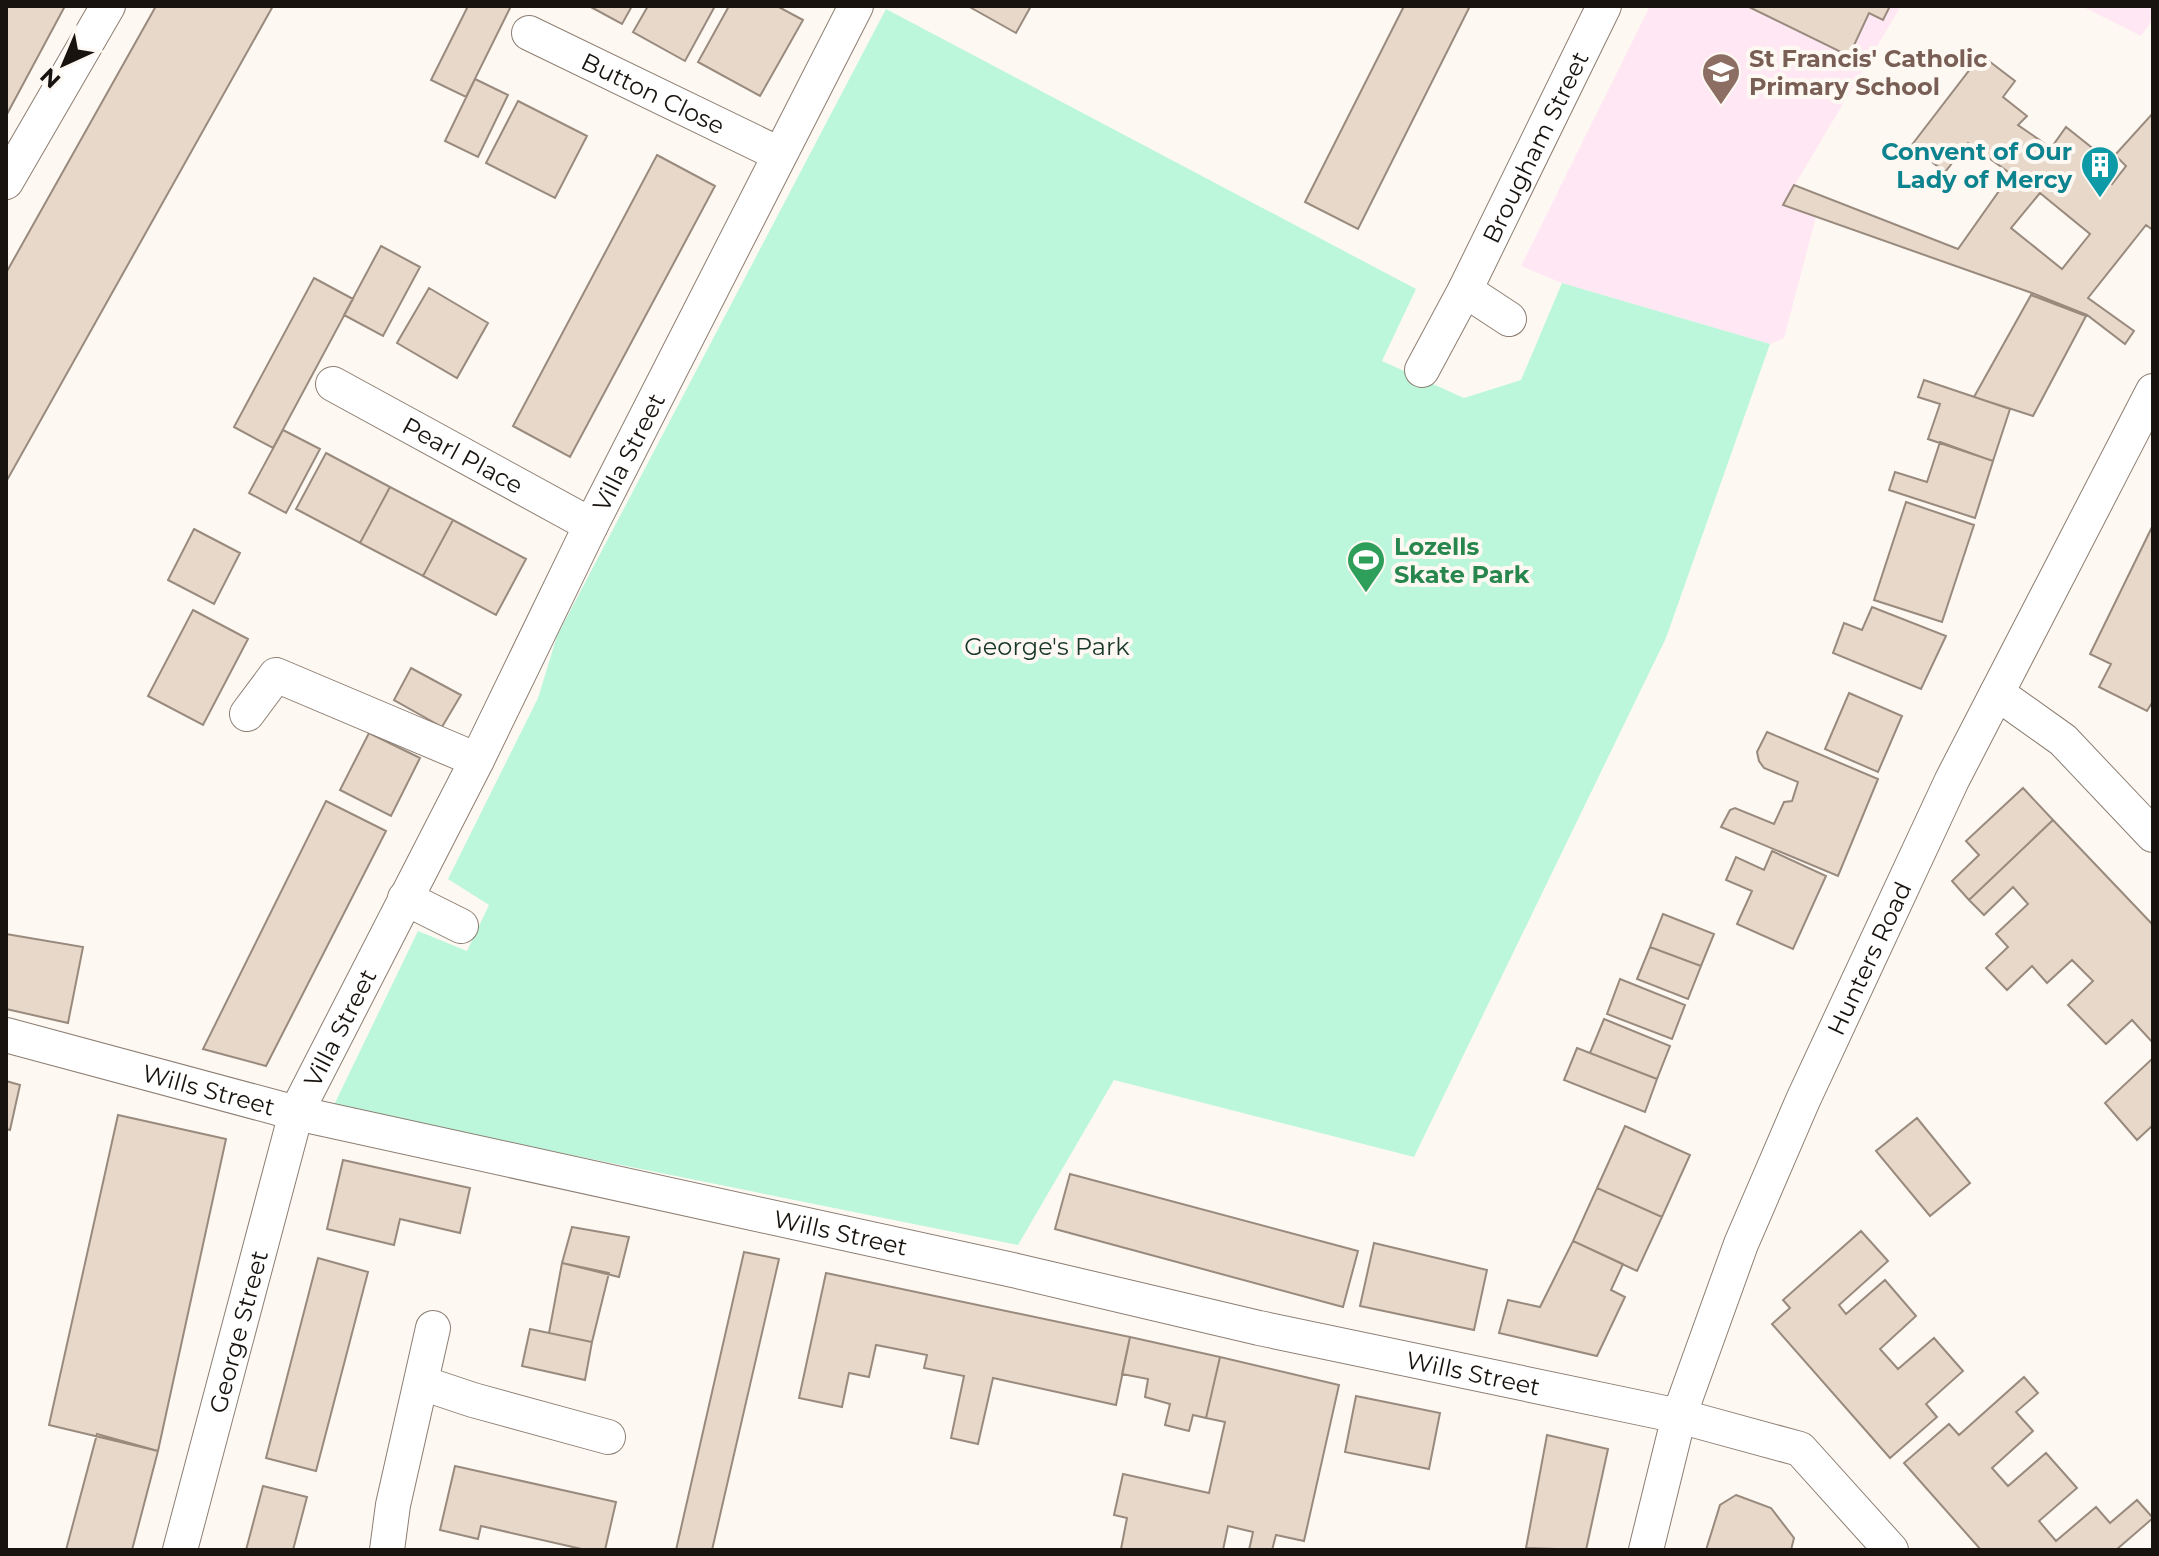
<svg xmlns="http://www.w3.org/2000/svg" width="2159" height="1556" font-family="Montserrat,sans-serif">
<rect width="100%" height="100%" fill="#fef8f2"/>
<path fill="#ffe8f4" d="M1650 6H1901L1783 205 1816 217 1784 338 1770 344 1562 283 1521 266Z
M2081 6H2153V19L2141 36Z"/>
<path fill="#bcf7dc" d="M886 9 1416 289 1382 361 1464 398 1521 380 1562 283 1770 344 1666 638 1414 1157 1114 1080 1018 1245 333 1107 418 931 467 951 489 905 448 879 538 698 557 636Z"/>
<path fill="#e7d8ca" stroke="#998a7e" stroke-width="2" fill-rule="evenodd" d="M6 6H65L6 116Z
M156 6H273L6 482V273Z
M468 6H511L466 97 431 80Z
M589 6H632L622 24Z
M648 6H715L685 61 633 32Z
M729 6H777L803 20 760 96 698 62Z
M968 6H1031L1016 33Z
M1404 6H1470L1358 229 1305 202Z
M1747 6H1890L1883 20 1869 13 1849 56Z
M1981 55 2015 81 2003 97 2027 116 2018 125 2051 148 2066 127 2096 151 2086 164 2112 184 2126 166 2115 155 2153 113V230L2146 225 2088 298 2134 331 2125 344 2087 315 2032 293 1783 205 1794 185 1958 249 2011 174 1968 143 1945 172 1911 146ZM2040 193 2090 234 2062 269 2011 228Z
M475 79 508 95 478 157 445 141Z
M518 101 587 136 555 198 486 163Z
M657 155 715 186 570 457 513 426Z
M381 246 420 267 383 336 344 315Z
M314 278 353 299 273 448 234 427Z
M429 288 488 323 457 378 397 343Z
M2031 295 2086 316 2033 416 1974 397Z
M1924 380 2010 409 1993 461 1928 439 1940 404 1918 397Z
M283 430 320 449 286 513 249 493Z
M1940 442 1993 461 1975 518 1889 490 1895 472 1927 482Z
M326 453 390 487 360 543 296 509Z
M390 487 453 520 423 576 360 543Z
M1906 502 1974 525 1942 622 1874 600Z
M453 520 526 559 496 615 423 576Z
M2153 525V701L2147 711 2099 687 2111 664 2090 654Z
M194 529 240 553 214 604 168 580Z
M1872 607 1946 636 1921 689 1833 653 1844 623 1862 630Z
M193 610 248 639 203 725 148 696Z
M411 668 461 695 442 727 394 700Z
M1849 693 1902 716 1878 772 1825 749Z
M1767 732 1878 779 1838 876 1721 827 1730 810 1735 808 1774 824 1784 802 1792 801 1798 782 1764 768 1759 761 1757 752Z
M369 733 420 758 391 816 340 790Z
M2023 788 2053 820 1969 900 1952 881 1979 855 1966 841Z
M326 801 386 831 266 1066 203 1049Z
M2053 820 2153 925V1043L2132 1020 2106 1044 2068 1005 2093 981 2072 960 2047 983 2032 966 2007 990 1986 968 2008 947 1996 934 2028 904 2013 887 1984 915 1969 900Z
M1772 851 1826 876 1793 949 1737 924 1752 891 1726 880 1736 857 1764 870Z
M1663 914 1714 934 1701 966 1650 947Z
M6 934 83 947 68 1023 6 1009Z
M1650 947 1701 966 1688 999 1637 979Z
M1620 979 1685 1005 1672 1039 1607 1014Z
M1604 1019 1670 1046 1657 1079 1590 1053Z
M1577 1048 1657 1079 1645 1112 1564 1080Z
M2153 1058V1125L2137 1140 2105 1103Z
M6 1081 20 1085 10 1130 6 1129Z
M118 1115 226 1139 158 1451 49 1425Z
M1917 1118 1970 1183 1930 1216 1876 1151Z
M1625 1126 1690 1155 1662 1217 1597 1188Z
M343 1160 470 1188 460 1233 400 1219 394 1245 327 1229Z
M1070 1174 1358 1251 1343 1307 1055 1229Z
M1597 1188 1662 1217 1637 1271 1573 1241Z
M572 1227 629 1237 619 1277 562 1263Z
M1861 1231 1888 1261 1839 1305 1846 1314 1885 1280 1916 1316 1880 1349 1898 1369 1934 1338 1963 1371 1926 1404 1937 1417 1890 1458 1772 1324 1790 1308 1783 1300Z
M1573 1241 1623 1264 1611 1290 1625 1297 1597 1356 1499 1333 1508 1300 1540 1307Z
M1374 1243 1487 1270 1474 1330 1360 1306Z
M744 1252 779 1259 712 1550H676Z
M318 1258 368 1272 316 1471 266 1458Z
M562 1263 609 1273 592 1342 549 1333Z
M826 1273 1130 1337 1116 1405 993 1378 978 1444 951 1438 964 1376 924 1368 927 1355 876 1345 869 1377 849 1373 842 1407 799 1398Z
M530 1329 592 1342 585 1380 522 1366Z
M1130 1337 1220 1357 1206 1418 1193 1415 1189 1431 1165 1425 1170 1404 1145 1397 1148 1379 1122 1374Z
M1220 1357 1339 1385 1304 1541 1276 1535 1272 1550H1249L1253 1532 1228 1526 1223 1550 1121 1549 1127 1518 1114 1515 1123 1474 1209 1493 1225 1422 1206 1418Z
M2024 1377 2038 1393 2016 1412 2033 1431 1992 1468 2008 1486 2046 1453 2077 1488 2039 1521 2056 1541 2096 1507 2110 1523 2137 1500 2153 1518 2116 1550H1981L1904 1463 1949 1424 1959 1435Z
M1356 1396 1440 1413 1429 1469 1345 1452Z
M97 1434 158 1451 132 1550H66Z
M1547 1435 1608 1449 1586 1550 1526 1548Z
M455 1466 616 1502 605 1550H586L481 1526 478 1539 440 1530Z
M263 1486 307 1497 293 1550H246Z
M1736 1495 1771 1508 1794 1538 1791 1550H1706L1720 1505Z"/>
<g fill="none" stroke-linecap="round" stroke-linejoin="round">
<g stroke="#8c7e72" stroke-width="36">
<g id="minor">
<path id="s1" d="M529 33 779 154"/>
<path d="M6 182 108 6"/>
<path d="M1465 290 1509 319"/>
<path id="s2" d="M1422 370 1465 290 1604 6"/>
<path id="s3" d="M333 384 591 525"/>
<path d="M1997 693 2063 740 2153 835"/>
<path d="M247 714 276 675 477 760"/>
<path d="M405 898 461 926"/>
<path id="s4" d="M6 1035 296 1113 1017 1271 1259 1328 1679 1416 1800 1449 1891 1550"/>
<path d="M422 1383 473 1400 608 1437"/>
<path id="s5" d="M180 1550 296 1113 477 760 591 525 856 6"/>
<path d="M387 1550 393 1505 433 1328"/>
<path id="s6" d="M1646 1550 1679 1416 1741 1244 1803 1100 1952 780 2153 391"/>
</g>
</g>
<use href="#minor" stroke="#fff" stroke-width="34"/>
</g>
<defs>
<g id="school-pin" transform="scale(2)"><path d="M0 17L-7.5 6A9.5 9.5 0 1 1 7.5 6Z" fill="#8d6e63" stroke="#fef8f2"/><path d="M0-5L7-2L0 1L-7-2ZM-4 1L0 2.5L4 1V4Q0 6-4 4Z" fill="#fff"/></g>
<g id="building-pin" transform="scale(2)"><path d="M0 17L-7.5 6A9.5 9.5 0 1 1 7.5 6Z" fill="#0f9aa8" stroke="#fef8f2"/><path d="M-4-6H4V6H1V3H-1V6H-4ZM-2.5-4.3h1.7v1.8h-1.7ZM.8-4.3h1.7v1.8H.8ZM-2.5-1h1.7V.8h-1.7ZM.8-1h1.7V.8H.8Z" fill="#fff"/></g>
<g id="stadium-pin" transform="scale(2)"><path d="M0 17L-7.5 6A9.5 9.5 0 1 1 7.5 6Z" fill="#2e9e5b" stroke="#fef8f2"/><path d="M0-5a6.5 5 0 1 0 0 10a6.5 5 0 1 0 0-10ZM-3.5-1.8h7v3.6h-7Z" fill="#fff"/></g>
</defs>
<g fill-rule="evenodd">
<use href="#school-pin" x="1721" y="72"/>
<use href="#building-pin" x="2100" y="165"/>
<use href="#stadium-pin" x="1366" y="560"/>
</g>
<g text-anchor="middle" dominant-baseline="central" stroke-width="8" stroke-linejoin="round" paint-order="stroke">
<g font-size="24" font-weight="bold" fill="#785e54" stroke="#fef8f2" text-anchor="start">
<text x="1749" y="58">St Francis' Catholic<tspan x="1749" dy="28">Primary School</tspan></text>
</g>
<g font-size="24" fill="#18130e" stroke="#fef8f2">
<text stroke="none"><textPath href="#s1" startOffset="138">Button Close</textPath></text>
<text stroke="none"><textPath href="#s2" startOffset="250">Brougham Street</textPath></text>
<text stroke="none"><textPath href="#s5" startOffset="1192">Villa Street</textPath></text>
<text stroke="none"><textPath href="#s3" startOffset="148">Pearl Place</textPath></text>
<text stroke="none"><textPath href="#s6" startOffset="634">Hunters Road</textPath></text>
<text stroke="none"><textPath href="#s5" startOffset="548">Villa Street</textPath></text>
<text stroke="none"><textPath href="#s4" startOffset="210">Wills Street</textPath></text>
<text stroke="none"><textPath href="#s4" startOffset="858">Wills Street</textPath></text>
<text stroke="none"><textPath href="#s5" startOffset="226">George Street</textPath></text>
<text stroke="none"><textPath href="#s4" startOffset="1506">Wills Street</textPath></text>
</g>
<g font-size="24" font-weight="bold" fill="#0d838f" stroke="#fef8f2" text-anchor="end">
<text x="2072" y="151">Convent of Our<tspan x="2072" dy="28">Lady of Mercy</tspan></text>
</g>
<g font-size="24" font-weight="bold" fill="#27864d" stroke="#fef8f2" text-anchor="start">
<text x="1394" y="546">Lozells<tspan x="1394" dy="28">Skate Park</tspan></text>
</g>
<g font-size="24" fill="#17372a" stroke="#fef8f2">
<text x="1047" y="646">George's Park</text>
</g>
</g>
<rect width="2159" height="1556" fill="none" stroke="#18130e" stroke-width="16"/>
<g transform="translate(64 64) rotate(224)" stroke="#fef8f2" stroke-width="6" paint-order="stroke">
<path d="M0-6L14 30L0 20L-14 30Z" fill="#18130e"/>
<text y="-12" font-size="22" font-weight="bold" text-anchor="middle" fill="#18130e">N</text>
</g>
</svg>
